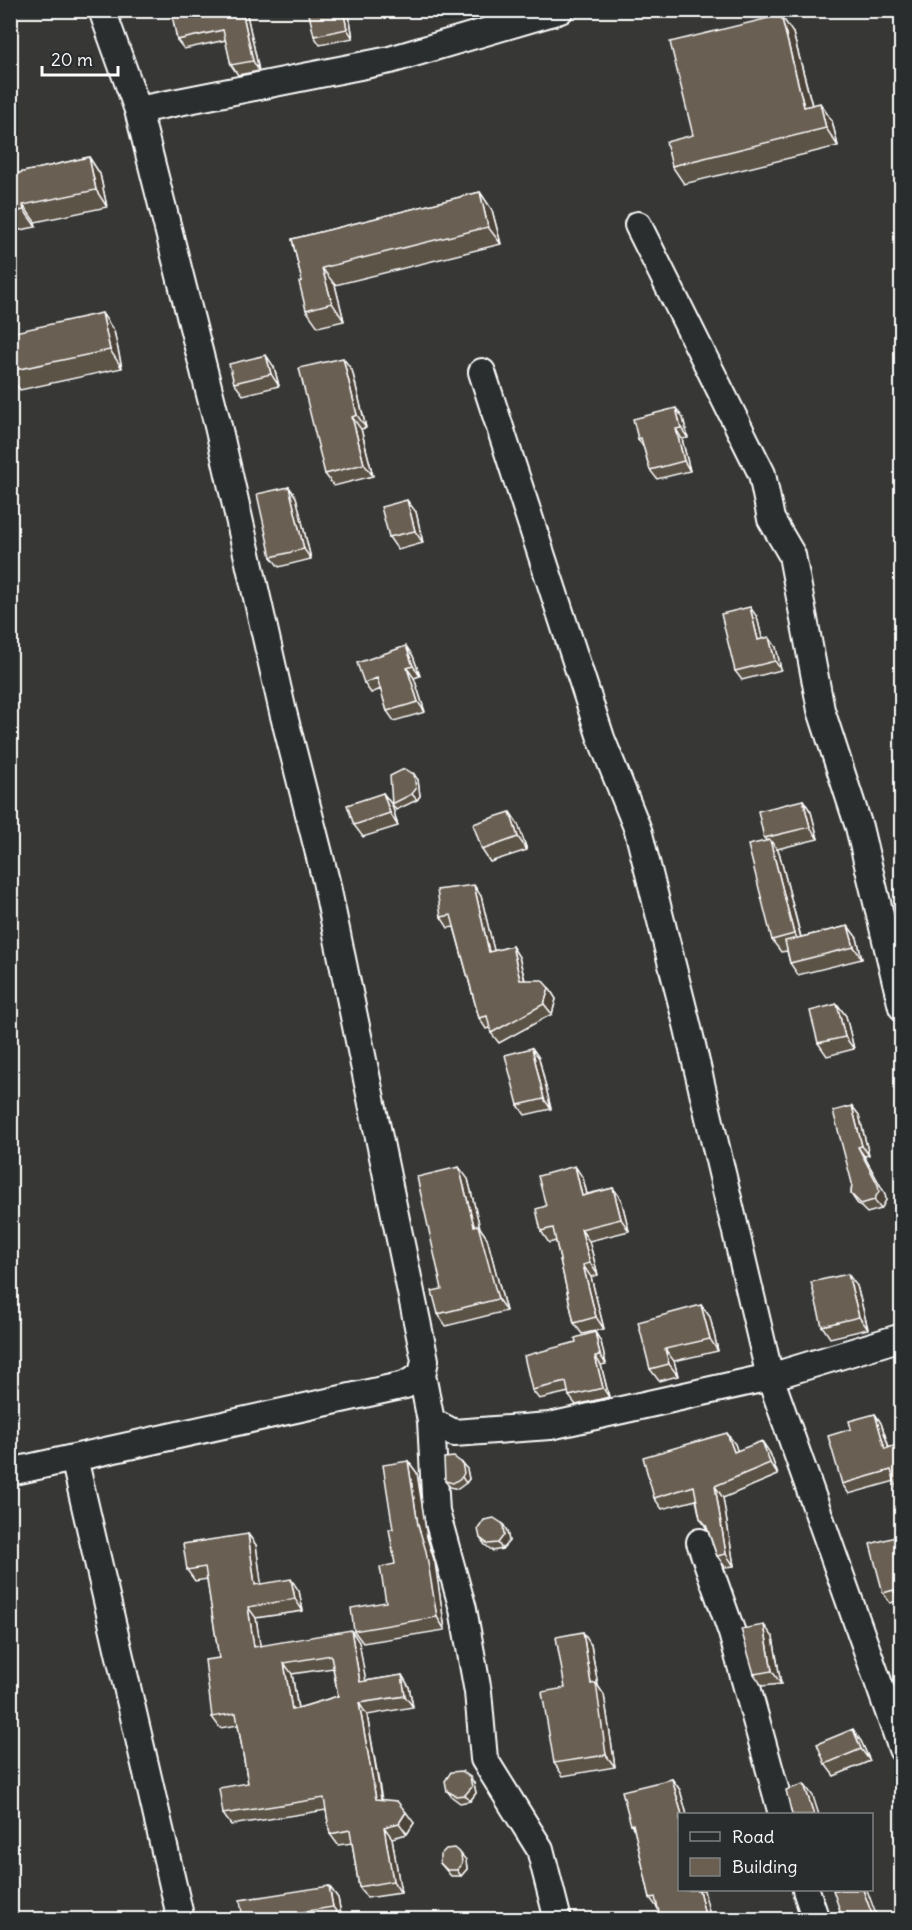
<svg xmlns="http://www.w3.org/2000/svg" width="912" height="1930" font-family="Delius,sans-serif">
<rect width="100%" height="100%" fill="#373735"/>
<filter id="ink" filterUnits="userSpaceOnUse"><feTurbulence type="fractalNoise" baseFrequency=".0167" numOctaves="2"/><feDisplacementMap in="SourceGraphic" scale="12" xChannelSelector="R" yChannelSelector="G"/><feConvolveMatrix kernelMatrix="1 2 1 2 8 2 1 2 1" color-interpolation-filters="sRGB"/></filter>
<g filter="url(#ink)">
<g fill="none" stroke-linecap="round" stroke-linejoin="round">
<g stroke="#fff" stroke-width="30">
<path id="minor" d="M102 10 138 110 218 426 283 712 326 881 425 1360 422 1375 431 1421 454 1433 550 1426 770 1377 902 1337
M138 110 390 60 560 10
M638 225 762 474 771 519 792 555 821 710 859 827 902 1007
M482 372 601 738 638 830 687 1024 770 1377 902 1749
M431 1421 436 1512 463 1609 478 1692 484 1759 540 1849 558 1920
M74 1458 181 1920
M10 1472 405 1385 422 1375
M700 1542 732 1633 782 1814
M806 1890 816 1920"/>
</g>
<use href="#minor" stroke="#2a2d2e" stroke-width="26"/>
</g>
<path fill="#5c5247" stroke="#fff" stroke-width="1.5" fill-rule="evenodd" d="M246 10 259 71 238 75 231 65 226 40 184 49 177 40Z
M348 10 353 38 320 45 314 36Z
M390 10H417L393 15Z
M793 33 812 105 832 121 838 146 684 184 672 166 693 135Z
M89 157 100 174 107 207 35 222 36 227 10 232V175Z
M480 192 492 210 501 244 335 285 344 321 318 327 306 310 302 281 292 239Z
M114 331 122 368 20 390 10 376V333Z
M274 367 279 386 243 395 234 383Z
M352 370 366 428 361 429 373 476 334 486 325 474Z
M683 418 688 438 682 439 690 471 657 479 650 470 644 448 638 439Z
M289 487 296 497 311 559 279 567 271 557Z
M416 512 423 543 398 550 389 537Z
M757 617 762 639 776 647 781 670 742 680 735 671Z
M413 656 420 676 414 678 425 712 394 721 387 711 381 689 371 693 364 683Z
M418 780 420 796 417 800 396 810 392 804Z
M383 793 392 805 398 826 363 837 354 825Z
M803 800 811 812 818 839 777 849 779 852 801 937 848 926 857 938 862 959 798 975 790 963 787 951 781 952 772 940 767 841 764 838Z
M518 824 527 850 490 862 482 850Z
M481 896 494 951 512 946 519 957 525 980 549 988 556 999 552 1014 499 1043 491 1033 490 1028 486 1029 479 1018 454 927 448 928 441 917Z
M837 1004 846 1016 854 1049 827 1056 818 1043Z
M532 1048 539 1058 551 1109 525 1115 518 1105Z
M852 1106 859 1115 869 1155 864 1156 885 1194 886 1200 881 1209 867 1213 857 1203 851 1194 852 1183Z
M583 1178 587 1194 613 1188 621 1199 629 1231 589 1241 598 1275 591 1277 604 1329 582 1334 574 1323 556 1241 549 1243 541 1231 546 1206Z
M468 1179 480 1228 487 1238 506 1311 446 1326 438 1314 442 1289Z
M857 1286 868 1329 830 1338 822 1326Z
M701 1305 710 1317 718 1351 674 1361 678 1376 659 1381 650 1369Z
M595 1332 601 1342 606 1364 601 1365 609 1397 576 1405 569 1396V1392L539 1399 532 1390Z
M875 1414 881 1423 889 1447 895 1481 849 1494 842 1484 851 1429Z
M735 1444 737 1451 770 1453 778 1475 723 1498 734 1566 725 1567 717 1556 707 1529 700 1518 696 1500 662 1509 654 1498Z
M408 1461 417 1473 427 1537 435 1563 445 1630 363 1643 354 1631 386 1602 395 1564 393 1529Z
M462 1463 467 1469 469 1479 466 1483 458 1489 450 1487 445 1481Z
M503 1524 507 1531 509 1541 502 1549 493 1551 485 1545 480 1538Z
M248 1534 256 1545 261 1584 299 1591 303 1611 256 1618 260 1646 359 1642 365 1681 402 1675 409 1687 413 1707 367 1715 382 1800 414 1823 407 1834 392 1838 401 1893 367 1898 359 1887 352 1843 338 1845 330 1834 326 1810 231 1825 223 1814 248 1783 238 1725 220 1728 212 1717 219 1658 207 1579 195 1581 187 1570ZM333 1668 338 1696 298 1708 292 1674Z
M902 1535 898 1601 890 1603 883 1593Z
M773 1637 781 1684 762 1686 754 1674Z
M591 1645 598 1686 604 1695 615 1767 563 1776 554 1763 565 1688Z
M861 1741 870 1761 834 1776 825 1764Z
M672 1779 680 1790 687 1815H680V1890L658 1909 650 1898 635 1831 631 1825Z
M474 1783 476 1793 470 1801 460 1803 452 1797 447 1791Z
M466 1860 467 1869 461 1876H451L440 1863Z
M329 1886 338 1898 342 1919 243 1920Z"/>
<path fill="#4b4239" stroke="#fff" stroke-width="1.5" d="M242 10H246L259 71 253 61Z
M343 10H348L353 38 347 29Z
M781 15 793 33 817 125 804 107Z
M820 103 832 121 838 146 826 128Z
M89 157 100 174 107 207 96 190Z
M480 192 492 210 501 244 488 227Z
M23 205 35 222 36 227 24 210Z
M322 268 335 285 344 321 332 303Z
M102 313 114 331 122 368 110 350Z
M266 355 274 367 279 386 271 374Z
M343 358 352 370 366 428 357 415Z
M676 408 683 418 688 438 681 428Z
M352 417 361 429 373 476 364 464Z
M676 429 682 439 690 471 684 461Z
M289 487 296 497 311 559 304 549Z
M407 500 416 512 423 543 415 531Z
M750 607 757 617 765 650 758 640Z
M769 637 776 647 781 670 775 661Z
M406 646 413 656 420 676 413 666Z
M407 668 414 678 425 712 418 702Z
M414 774 418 780 420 796 417 800 412 794Z
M383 793 392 805 398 826 390 813Z
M803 800 811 812 818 839 810 827Z
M510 812 518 824 527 850 518 837Z
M770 840 779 852 803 946 794 934Z
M474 885 481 896 497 963 489 952Z
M848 926 857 938 862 959 854 947Z
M512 946 519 957 527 990 520 980Z
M549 988 556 999 552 1014 544 1004Z
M837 1004 846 1016 854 1049 845 1037Z
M532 1048 539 1058 551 1109 544 1099Z
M852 1106 859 1115 869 1155 862 1146Z
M858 1147 864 1156 885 1194 886 1200 881 1209 874 1200Z
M575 1166 583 1178 590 1207 582 1196Z
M459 1167 468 1179 480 1228 487 1238 506 1311 498 1299 474 1226Z
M613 1188 621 1199 629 1231 621 1219Z
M581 1229 589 1241 598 1275 590 1263Z
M583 1265 591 1277 604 1329 596 1317Z
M848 1274 857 1286 868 1329 859 1317Z
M701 1305 710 1317 718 1351 710 1339Z
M595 1332 601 1342 606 1364 600 1355Z
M665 1349 674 1361 678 1376 669 1364Z
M595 1356 601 1365 609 1397 603 1388Z
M875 1414 881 1423 892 1458 885 1449Z
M727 1433 735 1444 742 1464 734 1452Z
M762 1441 770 1453 778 1475 770 1463Z
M408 1461 417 1473 427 1537 435 1563 445 1630 437 1617 418 1525Z
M462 1463 467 1469 469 1479 466 1483 462 1477Z
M715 1486 723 1498 734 1566 726 1554Z
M503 1524 507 1531 509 1541 502 1549 498 1543Z
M248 1534 256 1545 263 1596 255 1585Z
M291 1579 299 1591 303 1611 295 1599Z
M248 1607 256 1618 262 1658 254 1647Z
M764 1625 773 1637 781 1684 772 1671Z
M351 1630 359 1642 368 1693 360 1682Z
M583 1632 591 1645 598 1686 604 1695 615 1767 606 1755 591 1684Z
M284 1663 292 1674 300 1721 292 1710Z
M402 1675 409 1687 413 1707 405 1696Z
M359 1703 367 1715 383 1811 376 1799Z
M853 1729 861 1741 870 1761 861 1749Z
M470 1777 474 1783 476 1793 470 1801 465 1795Z
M672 1779 680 1790 687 1815H682Z
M804 1784 813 1796 819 1815H814Z
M406 1812 414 1823 407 1834 399 1823Z
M384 1827 392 1838 401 1893 393 1881Z
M461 1854 466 1860 467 1869 461 1876 457 1870Z
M329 1886 338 1898 342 1919 333 1907Z
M699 1890H704L711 1920H706Z
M863 1890H867L878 1920H874Z"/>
<path fill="#6b5f52" stroke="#fff" stroke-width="1.5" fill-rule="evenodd" d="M194 10H242L253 61 231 65 223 30 177 40 172 15Z
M308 10H343L347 29 314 36Z
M781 15 804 107 820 103 826 128 672 166 666 142 693 135 670 42Z
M89 157 96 190 23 205 24 210 10 213V175Z
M480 192 488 227 322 268 332 303 306 310 299 282 302 281 292 239Z
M102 313 110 350 10 371V333Z
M266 355 271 374 234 383 229 364Z
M343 358 357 415 352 417 364 464 325 474 299 368Z
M676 408 681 428 676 429 684 461 650 470 641 438 638 439 633 419Z
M289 487 304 549 271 557 257 494Z
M407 500 415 531 389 537 381 507Z
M750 607 758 640 769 637 775 661 735 671 721 614Z
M406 646 413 666 407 668 418 702 387 711 377 678 364 683 357 663Z
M404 769 414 774 416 789 412 794 392 804 390 776Z
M383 793 390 813 354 825 347 805Z
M803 800 810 827 764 838 758 811Z
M510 812 518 837 482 850 473 824Z
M770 840 794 934 772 940 748 845Z
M474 885 489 952 512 946 520 980H542L549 988 544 1004 491 1033 487 1016 479 1018 451 915 441 917 437 890Z
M848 926 854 947 790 963 785 941Z
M837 1004 845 1037 818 1043 810 1011Z
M532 1048 544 1099 518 1105 505 1055Z
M852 1106 862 1146 858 1147 878 1185 879 1191 874 1200 861 1204 851 1194 852 1183 833 1111Z
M575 1166 582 1196 613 1188 621 1219 581 1229 590 1263 583 1265 596 1317 574 1323 553 1228 541 1231 536 1209 546 1206 538 1176Z
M459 1167 474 1226 478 1225 498 1299 438 1314 432 1291 442 1289 417 1177Z
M848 1274 859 1317 822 1326 811 1282Z
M701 1305 710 1339 665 1349 669 1364 650 1369 638 1322Z
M595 1332 600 1355 595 1356 603 1388 569 1396 566 1382 532 1390 524 1356 576 1342 575 1338Z
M875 1414 885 1449 902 1443V1503L891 1470 842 1484 828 1436 851 1429 849 1421Z
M727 1433 734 1452 762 1441 770 1463 715 1486 726 1554 717 1556 706 1525 700 1518 694 1486 654 1498 643 1457Z
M454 1457 462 1463 464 1473 462 1477 453 1483 445 1481 444 1458Z
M408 1461 418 1525 426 1551 437 1617 354 1631 351 1608 386 1602 380 1567 395 1564 389 1529H393L383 1465Z
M494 1518 503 1524 504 1535 498 1543 488 1544 480 1538 478 1529 484 1520Z
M248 1534 255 1585 291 1579 295 1599 248 1607 254 1647 351 1630 360 1682 402 1675 405 1696 359 1703 376 1799 397 1801 406 1812 399 1823 384 1827 393 1881 359 1887 350 1830 330 1834 324 1798 223 1814 219 1788 248 1783 236 1713 212 1717 205 1660 219 1658 205 1567 187 1570 183 1544ZM331 1655 338 1696 292 1710 284 1663Z
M902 1535V1614L894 1590 883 1593 870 1544Z
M764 1625 772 1671 754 1674 741 1629Z
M583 1632 591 1684 596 1683 606 1755 554 1763 542 1692 565 1688 556 1637Z
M853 1729 861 1749 825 1764 817 1744Z
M462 1771 470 1777 472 1787 465 1795 456 1796 447 1791 445 1781 451 1772Z
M672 1779 682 1815H680V1890H699L706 1920H661L655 1897 650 1898 633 1824 631 1825 622 1791Z
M804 1784 814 1815H792L786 1790Z
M454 1848 461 1854 462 1863 457 1870H447L440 1863V1855L446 1849Z
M329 1886 333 1907 254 1920H243L240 1900Z
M833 1890H863L874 1920H843Z"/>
</g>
<rect width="912" height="1930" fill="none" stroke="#2a2d2e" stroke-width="36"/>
<rect x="18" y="18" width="876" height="1894" fill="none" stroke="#fff" stroke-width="2" filter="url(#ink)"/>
<rect x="678" y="1813" width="195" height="78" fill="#2a2d2e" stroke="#7f8182" stroke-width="1.5"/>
<rect x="690" y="1832" width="30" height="9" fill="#2a2d2e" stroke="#7f8182" stroke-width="1.5"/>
<text x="732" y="1843" font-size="18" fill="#ffffff">Road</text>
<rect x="690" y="1858" width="30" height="18" fill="#6b5f52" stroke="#7f8182" stroke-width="1.5"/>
<text x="732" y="1873" font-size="18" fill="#ffffff">Building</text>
<path d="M42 66v9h76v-9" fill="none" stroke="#ffffff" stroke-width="3"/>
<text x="51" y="66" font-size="18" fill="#ffffff" stroke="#2a2d2e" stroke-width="4.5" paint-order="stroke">20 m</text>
</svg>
